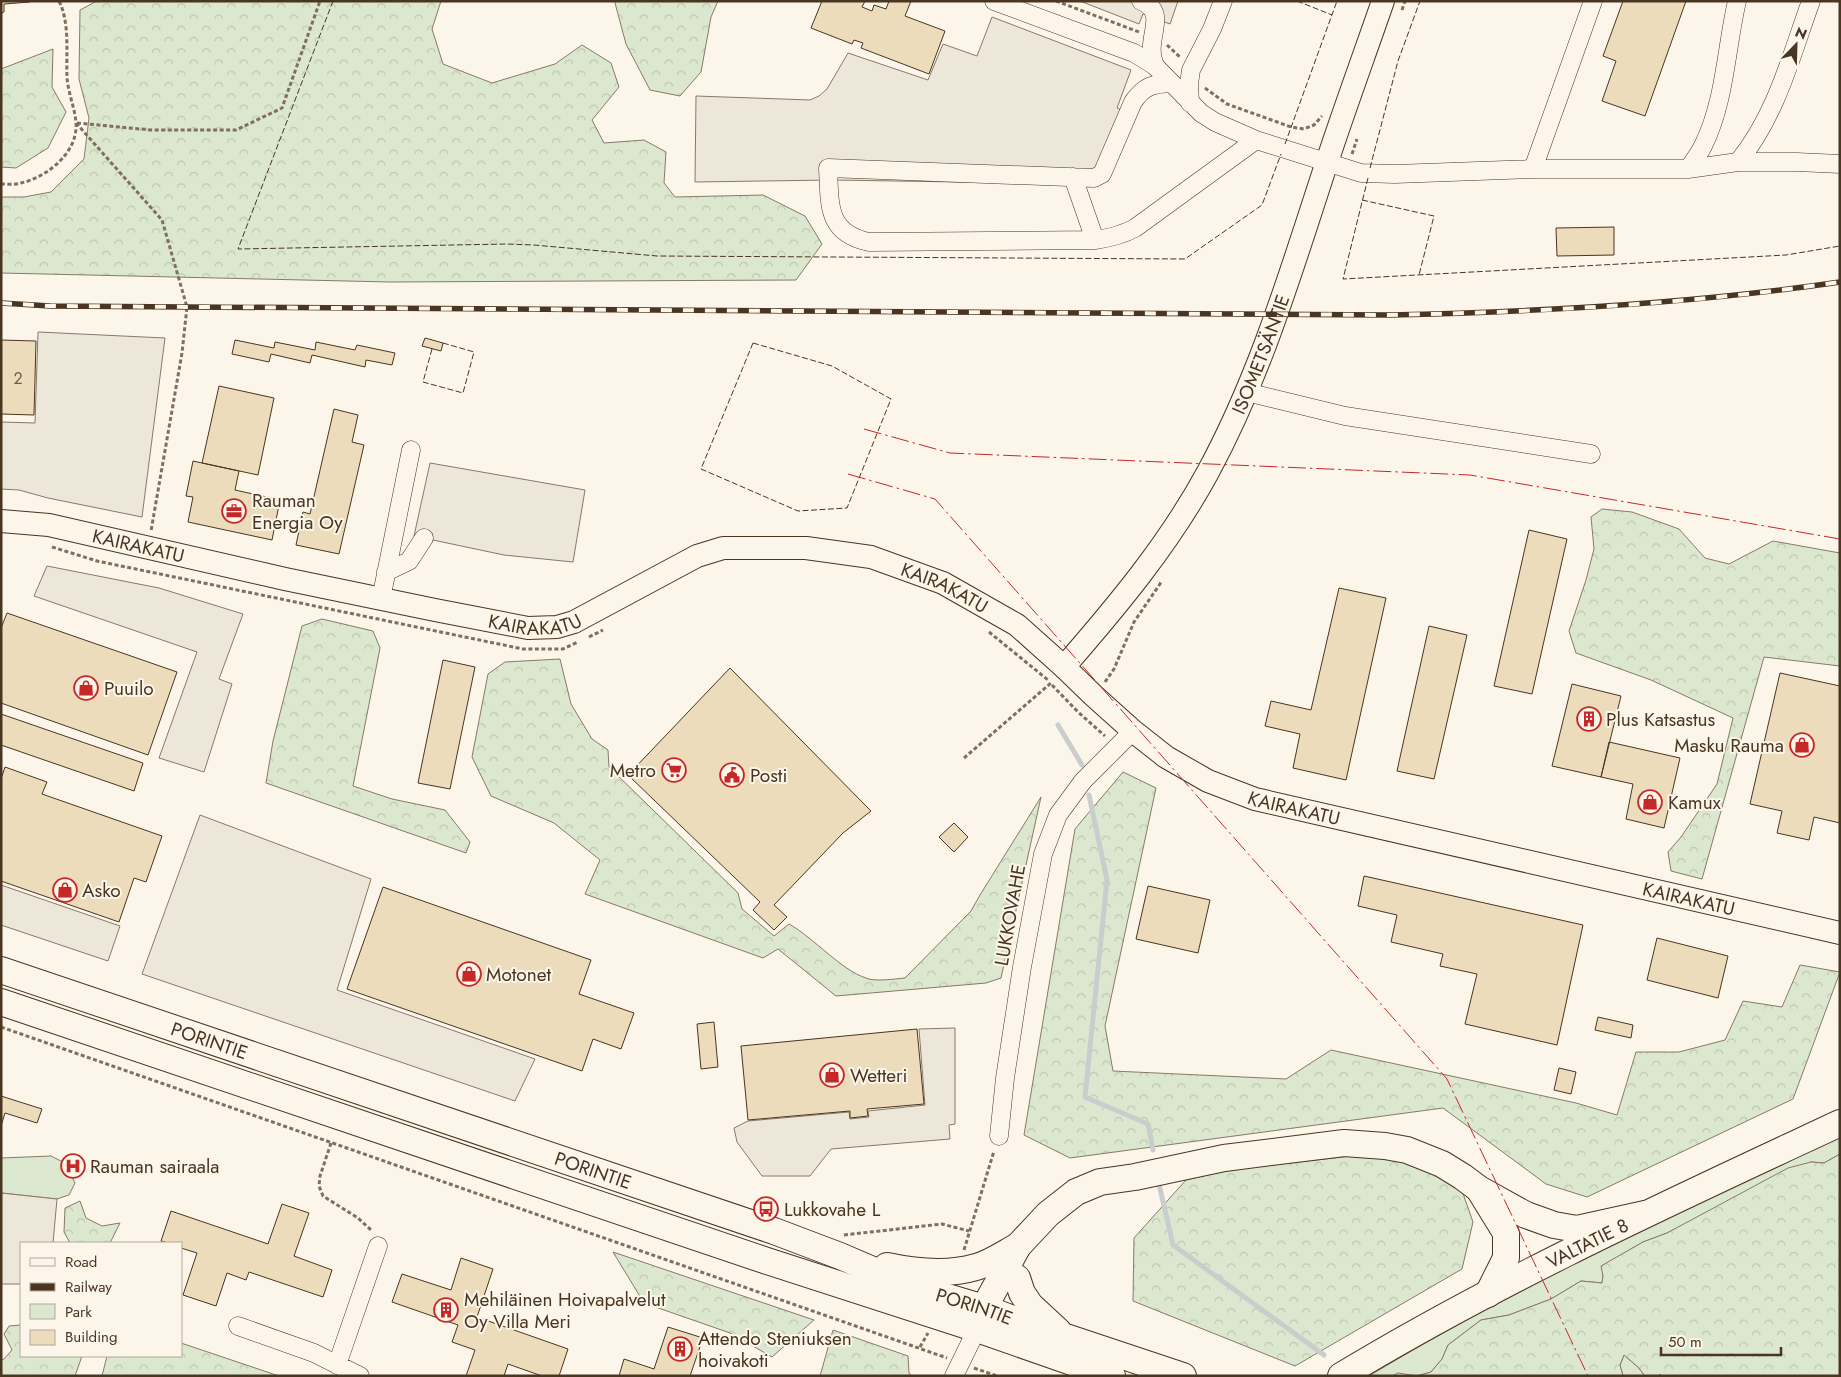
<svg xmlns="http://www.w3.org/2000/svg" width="1841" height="1377" font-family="Jost,sans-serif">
<defs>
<pattern id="forest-crowns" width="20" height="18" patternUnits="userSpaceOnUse" patternTransform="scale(1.25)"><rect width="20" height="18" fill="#dce7d0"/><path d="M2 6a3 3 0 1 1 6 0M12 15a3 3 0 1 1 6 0" fill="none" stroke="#bec7b2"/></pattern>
</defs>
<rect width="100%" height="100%" fill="#fbf6e9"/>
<path fill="#dce7d0" stroke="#887966" d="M1840 1136V1154L1824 1163 1811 1162 1667 1233 1643 1242 1602 1266 1603 1276 1602 1283 1581 1281 1551 1299 1509 1315 1481 1320 1448 1345 1442 1359 1431 1372 1417 1376 1398 1373 1392 1376H1369C1520 1285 1680 1209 1840 1136Z
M51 1156 65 1163 75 1183 69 1195 57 1199 1 1193V1158Z
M1624 1355 1638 1367 1645 1376H1623L1620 1365Z"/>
<path fill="url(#forest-crowns)" stroke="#887966" d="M97 1H441L432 29 443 64 492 83 555 64 582 45 611 63 619 87 592 120 604 143 644 140 666 152 664 183 675 197 763 195 805 216 822 244 796 280 390 282 1 273V197H24L51 192 84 159 89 118 79 79 80 10Z
M616 1H718L711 17 701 72 680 96 650 90 626 44 615 3Z
M53 49 52 87 66 112 48 148 16 168 1 167V69Z
M1602 509 1632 512 1679 529 1705 558 1729 564 1773 541 1840 553V666L1764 657 1702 879 1671 871 1668 852 1681 837 1717 784 1733 718 1651 680 1576 653 1569 631 1586 580 1594 549 1591 517Z
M322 619 373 631 380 648 353 786 392 799 445 810 470 842 466 853 266 783 273 741 302 626Z
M560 659 571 704 592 739 608 750 609 767 738 893 742 909 774 936 789 924C814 938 841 970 866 978 874 982 895 979 905 978L971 911 980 895 1041 797 1001 978 986 983 836 996 778 949 763 958 585 894 600 860 554 823 491 796 472 757 488 674 505 662Z
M1123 772 1156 788 1105 1026 1113 1071 1286 1079 1331 1050 1576 1103 1617 1115 1636 1052H1679L1725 1040 1743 1001 1782 1007 1800 965 1840 972 1793 1099 1587 1197 1546 1184 1443 1108 1070 1158 1024 1135 1075 829Z
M1369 1154 1405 1160 1461 1188 1473 1222 1462 1269 1295 1366 1133 1301 1134 1238 1186 1180 1227 1170Z
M1840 1154V1376H1661L1660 1374 1658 1376H1645L1638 1367 1624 1355 1620 1365 1623 1376H1417L1431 1372 1442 1359 1448 1345 1481 1320 1509 1315 1551 1299 1581 1281 1602 1283 1603 1276 1601 1266 1643 1242 1667 1233 1788 1168 1811 1162 1824 1163Z
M80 1201 86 1218 102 1226 120 1223 110 1243H70L64 1232 65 1208Z
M613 1252 814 1320 772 1357 730 1333 644 1303Z
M21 1325V1356H82L75 1376H1V1360L4 1359 12 1350 4 1334 9 1326Z
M833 1330 908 1356 909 1373 912 1376H820Z
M181 1343 279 1376H102L107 1356H181Z"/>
<path fill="#ede7d9" stroke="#887966" d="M1080 1H1178L1170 24 1143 14 1139 24Z
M992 17 1131 70 1117 108 1134 115 1087 184 832 180 695 182 696 96 810 100 819 96 827 89 848 53 928 80 943 44 977 56Z
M38 332 165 338 142 517 48 498 19 490 1 489V422L35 423Z
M430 463 585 490 573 562 504 555 414 536Z
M47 566 159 588 243 614 219 679 232 684 204 772 159 758 197 652 34 596Z
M200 815 371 879 337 990 535 1059 515 1101 142 974Z
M1 885 120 926 108 961 1 925Z
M955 1028V1124L949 1125 950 1139 831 1149 810 1176H762L737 1142 734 1128 748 1121 849 1112 850 1119 869 1117 868 1111 925 1105 919 1029Z
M1 1193 57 1199 53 1243H21V1284H1Z"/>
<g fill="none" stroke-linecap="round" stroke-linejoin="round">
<path stroke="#c9cecd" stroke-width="5" d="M1058 725 1082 765
M1089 795 1107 880 1085 1097 1148 1124 1153 1150
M1159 1184 1173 1245 1324 1355"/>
</g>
<path fill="#ecdcbc" stroke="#4a3520" d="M1 1H30V2L4 4V12L1 13Z
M822 1H865L862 7 872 11 874 5 886 9 889 1H911L905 16 945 31 929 74 861 48 863 43 854 40 852 44 811 28Z
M1623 1H1686L1645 116 1602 101 1616 61 1603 56Z
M1614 227V255L1557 256 1556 228Z
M425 338 443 343 441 351 422 346Z
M1 340 36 341 34 415 1 414Z
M235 340 274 348 275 342 315 350 316 342 355 350 357 345 395 353 392 365 366 360 365 367 312 355 310 363 271 354 269 362 232 354Z
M219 386 274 398 258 475 202 463Z
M334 409 358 415 352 442 364 445 339 554 296 545 303 512 310 514Z
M193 461 239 471 235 490 280 500 272 540 188 522 193 497 186 496Z
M1529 530 1567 539 1532 694 1494 686Z
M1339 588 1386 598 1346 780 1293 768 1300 734 1265 726 1271 701 1311 710Z
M7 613 177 672 148 755 1 703V628Z
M1429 626 1467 635 1434 779 1397 771Z
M443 660 475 667 450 789 418 783Z
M730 668 871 811 843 833 774 905 787 917 774 930 753 910 760 902 628 775Z
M1780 673 1840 686V823L1814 817 1809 840 1777 833 1782 811 1750 804Z
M1572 684 1621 696 1601 777 1552 766Z
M1 714 143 763 134 791 1 745Z
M1609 742 1680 758 1664 828 1626 819 1633 784 1601 777Z
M5 767 47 782 42 794 162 836 146 882 134 878 119 922 1 881V779Z
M954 823 968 837 954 852 939 837Z
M1364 876 1583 925 1557 1045 1465 1024 1477 974 1440 966 1443 954 1391 942 1397 915 1358 906Z
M1148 886 1210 900 1198 953 1136 939Z
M383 887 591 960 579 994 634 1013 621 1049 593 1039 582 1071 347 989Z
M1657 938 1728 956 1718 998 1647 980Z
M1598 1017 1633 1025 1631 1038 1595 1030Z
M714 1022 718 1067 701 1069 697 1024Z
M917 1029 924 1104 867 1109 868 1116 850 1118V1111L748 1120 741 1046Z
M1559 1068 1576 1072 1571 1094 1554 1090Z
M1 1096 42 1109 37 1123 5 1113 1 1126Z
M282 1204 309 1213 294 1256 332 1270 323 1297 249 1272 246 1280 227 1273 216 1306 183 1295 197 1253 181 1248V1243H168L161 1241 171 1211 268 1244Z
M461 1258 493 1269 477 1317 568 1349 559 1376H542L508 1364 504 1376H466L475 1350 452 1342 458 1325 392 1302 402 1274 451 1290Z
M668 1327 703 1338 690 1376H619L624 1359 654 1369Z"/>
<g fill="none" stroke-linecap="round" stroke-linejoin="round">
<g stroke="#4a3520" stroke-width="19">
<path id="minor" d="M994 1 1134 53 1155 66 1201 113 1215 122 1256 140 1361 173 1395 174 1533 169H1688L1738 162H1797L1840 164
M1141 1C1167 11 1149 34 1152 54 1152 58 1154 62 1155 66
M1171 83C1152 84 1144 86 1133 102L1102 174 1094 178 828 168C830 204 826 233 869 242L1095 240C1110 238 1122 235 1135 228L1256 140
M1190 103 1189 84 1191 70 1212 29 1223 1
M1738 162C1776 116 1791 56 1811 1
M1533 169 1593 1
M1688 169C1693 162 1699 154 1703 146 1725 102 1726 49 1737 1
M1073 177 1095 240
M1246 392 1345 416 1591 454
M386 572 409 561 424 538
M381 599 411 450
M999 1136 1005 1078 1022 967 1043 854 1058 815 1083 781 1133 731
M238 1326 314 1353 360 1376
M337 1365 378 1246
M954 1376 977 1329"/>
</g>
<g stroke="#4a3520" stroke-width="24">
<g id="major">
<path id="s1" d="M1 521 49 525 285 579 435 610 528 628 557 627 574 622 697 556 723 548H806L871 557 943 583 1017 625 1064 667 1094 696 1133 731 1166 757 1208 781 1255 799 1840 933"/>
<path id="s2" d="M1064 667C1117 606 1169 544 1208 472 1261 374 1291 271 1326 165 1344 110 1364 56 1383 1"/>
</g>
</g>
<g stroke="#4a3520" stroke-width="28">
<g id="highway">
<path id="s3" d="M1 970 774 1231 840 1256 910 1286 984 1308 1018 1321 1183 1376"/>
<path d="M1 1002 764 1260 977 1329 1112 1376"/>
<path d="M1480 1191 1506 1233V1258L1488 1294"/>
<path d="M887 1266C915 1272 949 1275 976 1267 991 1263 1005 1253 1018 1246"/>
<path d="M1017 1278 1022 1293 1030 1305 1058 1331"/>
<path d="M979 1324 984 1308 1018 1246 1048 1214 1076 1192 1100 1182 1135 1177 1224 1158 1344 1143 1385 1146 1407 1150 1442 1164 1463 1177 1479 1189 1526 1215 1554 1225 1577 1229 1645 1214"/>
<path id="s4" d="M1341 1376C1500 1280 1671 1202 1840 1123"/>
</g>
</g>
<path stroke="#7f6f5c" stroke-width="3" stroke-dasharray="4 2.5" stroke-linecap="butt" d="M1056 1 1139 32
M1402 10 1405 1
M1167 45 1181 58
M1205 88 1227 104 1291 127 1304 129 1314 125 1322 116
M76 123 162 220 187 307 182 353 151 531
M77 123 151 130H236L282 108 320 1
M1352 154 1357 139
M1 184C7 184 15 185 21 183 47 177 78 153 76 123 75 108 68 93 67 77 66 53 70 23 59 1
M52 547 97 561 523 649H563L578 642
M989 632 1048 680
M589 637 603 630
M1105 682 1114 669 1134 622 1162 581
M1052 685 1078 712 1105 736
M964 758 1051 683
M1 1027 947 1358
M331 1143 320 1176 319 1186 323 1196 358 1218 372 1231
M844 1235 942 1224 969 1231
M964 1250 994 1151
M920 1347 928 1333
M974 1368 997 1376"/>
<use href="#minor" stroke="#fbf6e9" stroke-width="18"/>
<use href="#major" stroke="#fbf6e9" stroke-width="22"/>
<use href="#highway" stroke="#fbf6e9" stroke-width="26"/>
<g stroke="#4a3520" stroke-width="5.5">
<path id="rail" d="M1 303 50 306 1389 315C1540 312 1690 304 1840 282"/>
</g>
<use href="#rail" stroke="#fbf6e9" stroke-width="4" stroke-dasharray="11" stroke-linecap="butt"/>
<path stroke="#4a3520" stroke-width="1" stroke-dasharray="6 2.5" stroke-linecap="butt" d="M333 1 238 249 507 244 534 245 657 256 1185 259 1262 205 1281 154
M1297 1 1332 15
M1285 144 1337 1
M1370 168 1398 61 1420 1
M1368 178 1343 279 1786 255 1840 246
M1362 200 1434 216 1419 275
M753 343 832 366 891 399 847 508 798 511 701 469Z
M432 349 423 382 463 393 474 352 443 343"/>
<path stroke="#c62828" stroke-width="1" stroke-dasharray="18 4 2.5 4" stroke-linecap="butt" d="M864 429 950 453 1470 475 1840 539
M848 474 935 499 1447 1079 1588 1376"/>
</g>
<defs>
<g id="office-ring" transform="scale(1.25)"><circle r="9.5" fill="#fbf6e9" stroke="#c62828" stroke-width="1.5"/><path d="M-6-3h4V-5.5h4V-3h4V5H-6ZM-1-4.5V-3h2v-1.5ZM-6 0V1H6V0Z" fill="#c62828"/></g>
<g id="shop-ring" transform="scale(1.25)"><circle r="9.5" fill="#fbf6e9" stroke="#c62828" stroke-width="1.5"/><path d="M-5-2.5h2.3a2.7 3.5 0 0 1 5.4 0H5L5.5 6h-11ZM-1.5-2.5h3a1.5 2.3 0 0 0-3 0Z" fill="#c62828"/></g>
<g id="building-ring" transform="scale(1.25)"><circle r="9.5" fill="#fbf6e9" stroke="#c62828" stroke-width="1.5"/><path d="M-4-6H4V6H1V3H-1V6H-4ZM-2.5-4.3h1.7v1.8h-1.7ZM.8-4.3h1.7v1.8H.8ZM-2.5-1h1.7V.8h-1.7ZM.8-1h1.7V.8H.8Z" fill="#c62828"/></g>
<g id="supermarket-ring" transform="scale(1.25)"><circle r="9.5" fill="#fbf6e9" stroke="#c62828" stroke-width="1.5"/><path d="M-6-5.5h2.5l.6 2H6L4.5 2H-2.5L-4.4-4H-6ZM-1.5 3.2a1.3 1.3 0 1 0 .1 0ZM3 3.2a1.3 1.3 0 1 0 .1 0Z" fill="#c62828"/></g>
<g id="civic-ring" transform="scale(1.25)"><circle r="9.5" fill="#fbf6e9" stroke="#c62828" stroke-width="1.5"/><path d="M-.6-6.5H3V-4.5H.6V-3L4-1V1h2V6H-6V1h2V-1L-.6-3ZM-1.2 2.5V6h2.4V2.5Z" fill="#c62828"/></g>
<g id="hospital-ring" transform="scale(1.25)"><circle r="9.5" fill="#fbf6e9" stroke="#c62828" stroke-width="1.5"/><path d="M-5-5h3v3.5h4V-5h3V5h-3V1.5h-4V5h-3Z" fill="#c62828"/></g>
<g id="bus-ring" transform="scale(1.25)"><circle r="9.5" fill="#fbf6e9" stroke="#c62828" stroke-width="1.5"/><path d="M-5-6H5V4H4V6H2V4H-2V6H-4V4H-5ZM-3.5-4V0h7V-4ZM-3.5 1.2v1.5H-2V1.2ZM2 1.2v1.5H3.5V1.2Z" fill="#c62828"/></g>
</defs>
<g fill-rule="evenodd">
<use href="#office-ring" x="234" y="511"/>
<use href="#shop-ring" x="86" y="688"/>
<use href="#building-ring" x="1589" y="719"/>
<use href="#shop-ring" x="1802" y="745"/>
<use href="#supermarket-ring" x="674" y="770"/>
<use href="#civic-ring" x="732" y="775"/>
<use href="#shop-ring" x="1650" y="802"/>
<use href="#shop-ring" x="65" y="890"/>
<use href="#shop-ring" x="469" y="974"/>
<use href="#shop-ring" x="832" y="1075"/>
<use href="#hospital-ring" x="73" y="1166"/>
<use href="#bus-ring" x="766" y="1209"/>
<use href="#building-ring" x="446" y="1310"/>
<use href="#building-ring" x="680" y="1349"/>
</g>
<g text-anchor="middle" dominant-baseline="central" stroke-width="4" stroke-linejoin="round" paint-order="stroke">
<g font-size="16" fill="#725f47">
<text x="18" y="378">2</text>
</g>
<g font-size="19" fill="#4a3520" stroke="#fbf6e9">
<text stroke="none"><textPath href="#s2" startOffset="372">ISOMETSÄNTIE</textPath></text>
<text stroke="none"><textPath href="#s1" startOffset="140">KAIRAKATU</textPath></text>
<text stroke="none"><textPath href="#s1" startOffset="980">KAIRAKATU</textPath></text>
<text stroke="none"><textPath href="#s1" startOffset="545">KAIRAKATU</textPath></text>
<text stroke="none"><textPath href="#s1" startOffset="1400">KAIRAKATU</textPath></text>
<text stroke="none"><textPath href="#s1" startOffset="1805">KAIRAKATU</textPath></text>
<text transform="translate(1010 915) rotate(-80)">LUKKOVAHE</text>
<text stroke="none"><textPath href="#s3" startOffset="220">PORINTIE</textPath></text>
<text stroke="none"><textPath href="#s3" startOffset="625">PORINTIE</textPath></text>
<text stroke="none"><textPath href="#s4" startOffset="280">VALTATIE 8</textPath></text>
<text stroke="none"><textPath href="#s3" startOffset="1030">PORINTIE</textPath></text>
</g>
<g font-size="19" fill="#4a3520" stroke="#fbf6e9" text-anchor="start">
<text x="252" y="500">Rauman<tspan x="252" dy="22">Energia Oy</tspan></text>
<text x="104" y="688">Puuilo</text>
<text x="1606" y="719">Plus Katsastus</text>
<text x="1784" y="745" text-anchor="end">Masku Rauma</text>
<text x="656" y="770" text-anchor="end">Metro</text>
<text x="750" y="775">Posti</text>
<text x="1668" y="802">Kamux</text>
<text x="82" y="890">Asko</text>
<text x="486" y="974">Motonet</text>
<text x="850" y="1075">Wetteri</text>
<text x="90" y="1166">Rauman sairaala</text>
<text x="784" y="1209">Lukkovahe L</text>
<text x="464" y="1299">Mehiläinen Hoivapalvelut<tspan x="464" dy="22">Oy Villa Meri</tspan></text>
<text x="698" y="1338">Attendo Steniuksen<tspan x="698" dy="22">hoivakoti</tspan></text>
</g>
</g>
<rect width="1841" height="1377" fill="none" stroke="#4a3520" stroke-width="5"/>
<rect x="20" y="1242" width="162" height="115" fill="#fbf6e9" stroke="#b4a999"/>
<rect x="30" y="1258" width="25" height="8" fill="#fbf6e9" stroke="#b4a999"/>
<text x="65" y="1267" font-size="15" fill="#4a3520">Road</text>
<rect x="30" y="1283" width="25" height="8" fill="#4a3520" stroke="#b4a999"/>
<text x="65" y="1292" font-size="15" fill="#4a3520">Railway</text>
<rect x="30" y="1304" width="25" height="15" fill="#dce7d0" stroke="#b4a999"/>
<text x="65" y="1317" font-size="15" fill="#4a3520">Park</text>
<rect x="30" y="1330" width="25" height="15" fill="#ecdcbc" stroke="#b4a999"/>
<text x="65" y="1342" font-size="15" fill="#4a3520">Building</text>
<g transform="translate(1796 45) rotate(23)" stroke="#fbf6e9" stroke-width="4" paint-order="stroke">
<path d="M0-4L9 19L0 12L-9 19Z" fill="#4a3520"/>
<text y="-8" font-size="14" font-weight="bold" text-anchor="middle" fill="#4a3520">N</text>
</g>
<path d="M1661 1347v8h120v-8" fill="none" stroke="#4a3520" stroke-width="2.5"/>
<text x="1668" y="1347" font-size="15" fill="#4a3520" stroke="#fbf6e9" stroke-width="4" paint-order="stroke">50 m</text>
</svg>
